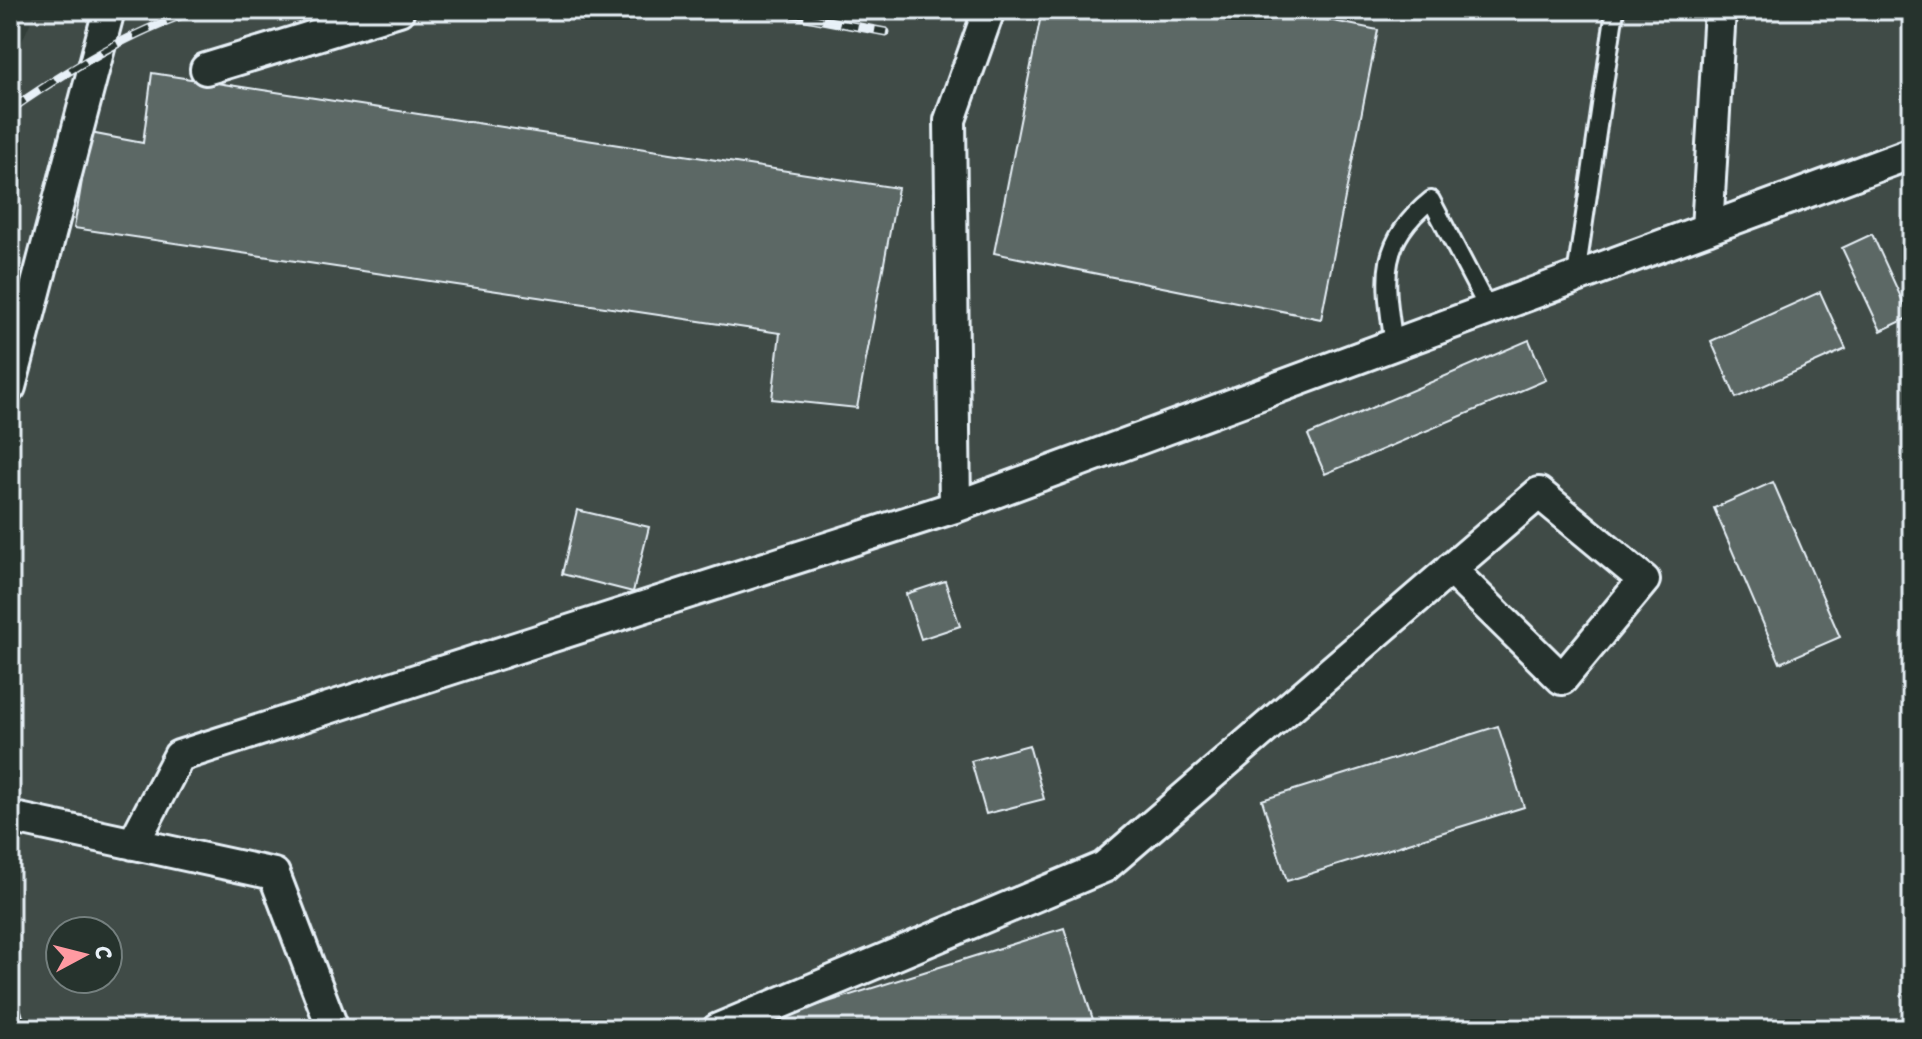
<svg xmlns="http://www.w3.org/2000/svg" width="1922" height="1039" font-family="'Shantell Sans',sans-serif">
<rect width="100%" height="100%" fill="#323e39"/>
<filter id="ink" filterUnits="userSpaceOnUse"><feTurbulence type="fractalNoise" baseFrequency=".0125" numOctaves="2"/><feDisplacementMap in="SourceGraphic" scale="16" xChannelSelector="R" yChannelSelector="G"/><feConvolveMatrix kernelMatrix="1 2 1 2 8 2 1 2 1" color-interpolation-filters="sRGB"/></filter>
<g filter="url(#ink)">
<path fill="#3f4b46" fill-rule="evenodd" d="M36 10H1912V1029H10V68ZM60 931H108V979H60Z"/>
<path fill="#5c6865" stroke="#e8f1f8" stroke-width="2" d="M1042 10H1279L1378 30 1321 319 994 253Z
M152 73 898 188 857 408 772 399 780 333 74 228 90 133 143 143Z
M1872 234 1910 317 1881 331 1842 248Z
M1820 292 1846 349 1736 398 1711 341Z
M1529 340 1546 380 1325 474 1308 435Z
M1773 482 1840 637 1780 663 1714 508Z
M577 510 649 527 633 592 562 574Z
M945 581 960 626 921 639 906 594Z
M1498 726 1524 807 1287 881 1262 800Z
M1029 745 1044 799 986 814 971 761Z
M1064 928 1096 1029H742Z"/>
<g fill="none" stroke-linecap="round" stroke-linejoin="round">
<g stroke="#e8f1f8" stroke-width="22">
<path id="service" d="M1576 276 1615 10
M1394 345C1385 281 1376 244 1431 200L1488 309"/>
</g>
<g stroke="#e8f1f8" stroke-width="36">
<path id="minor" d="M989 10 950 120 955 507 1912 153
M206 69 399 10
M1707 229 1720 10
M10 387 109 10
M10 817 274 874 333 1029
M133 844 179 756 955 507
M718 1029 1104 867 1539 493 1644 580 1562 679 1450 569"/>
</g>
<use href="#service" stroke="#26332d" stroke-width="16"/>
<use href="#minor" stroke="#26332d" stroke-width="30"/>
<g stroke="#e8f1f8" stroke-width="9">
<path id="rail" d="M769 10 886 32
M10 110C65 72 135 28 199 10
M10 986 23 1029
M1881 1029 1912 1019"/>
</g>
<use href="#rail" stroke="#26332d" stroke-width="6" stroke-dasharray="18" stroke-linecap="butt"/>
</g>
</g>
<rect width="1922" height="1039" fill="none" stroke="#26332d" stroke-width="40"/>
<rect x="20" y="20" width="1882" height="999" fill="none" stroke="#e8f1f8" stroke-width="3" filter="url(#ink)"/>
<g transform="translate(84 955) rotate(83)"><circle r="38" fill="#26332d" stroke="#747f7e" stroke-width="2"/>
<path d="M0-6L14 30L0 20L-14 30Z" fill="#ff9aa2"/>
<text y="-12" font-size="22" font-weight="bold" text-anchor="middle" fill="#e8f1f8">С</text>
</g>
</svg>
